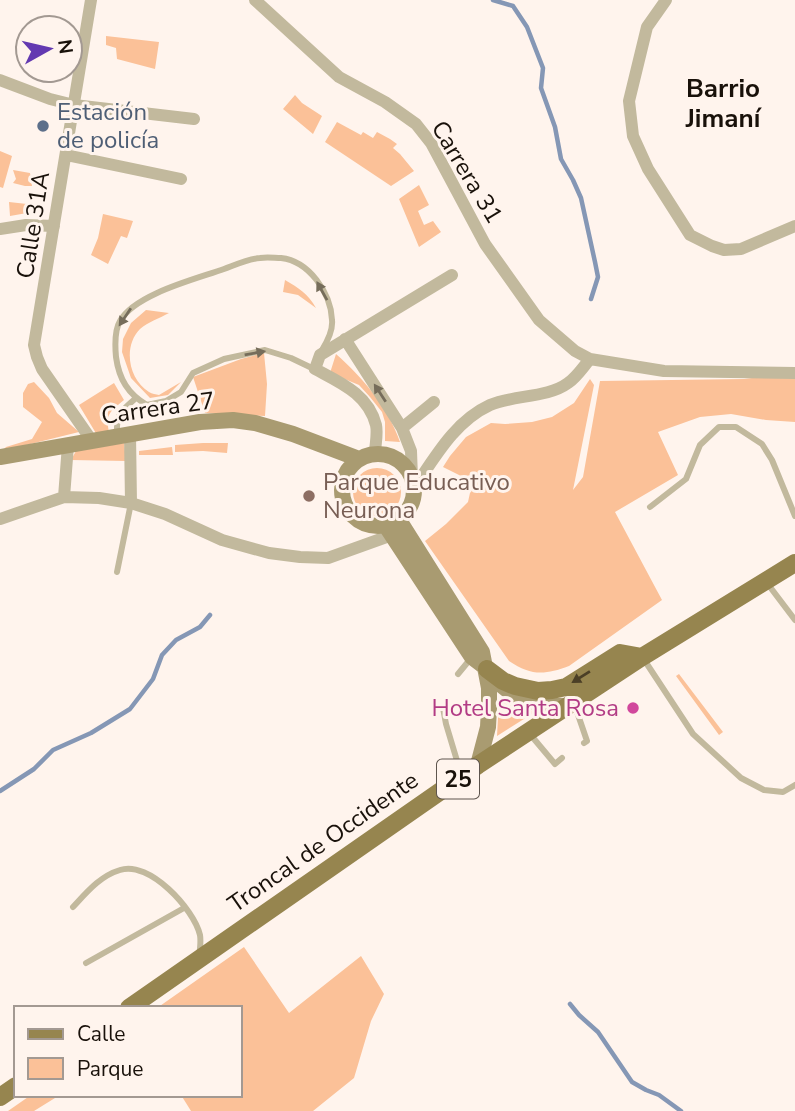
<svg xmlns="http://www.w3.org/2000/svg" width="795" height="1111" font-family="'Nunito Sans',sans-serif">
<rect width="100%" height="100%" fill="#fff4ed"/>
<path fill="#fbc198" d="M106 36 159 42 155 69 117 59 116 48 106 45Z
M295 95 302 103 322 116 313 134 283 109Z
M337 122 361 135 363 132 373 138 377 132 390 139 397 144 393 148 400 154 414 171 391 186 325 142Z
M0 151 12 156 3 188 0 187Z
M13 170 30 173 32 186H25L13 183 16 179Z
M419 185 429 205 418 211 424 225 433 221 441 232 419 247 399 199Z
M9 202 27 204V213L10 216Z
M103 214 133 221 127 238 121 236 108 264 91 255 98 238Z
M285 280C299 288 308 294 316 308L298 295 283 292Z
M146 310 169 313C160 318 148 322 140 329 123 346 128 379 149 392 152 394 156 394 159 395L181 382 168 395 150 398 131 378 122 352 123 339 131 323Z
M264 353 267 384 265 416 205 413 193 377 241 359Z
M336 354C363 378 388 407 400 442L385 441V422L382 412 370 397 359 385 330 373Z
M786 374H795V422L766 420 731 414 700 417 658 432 678 475 615 512 662 600 569 666C545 675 531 676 509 661L425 541 446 524 468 502 473 479H467L443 467 450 456 466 437 491 423 505 424 532 422 552 417 574 403 590 379 594 385 573 490 583 477 600 381 744 379Z
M34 382 49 398 57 413 79 432 2 451 6 447 32 439 42 422 23 407V393L28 384Z
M114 383 124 400C111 411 105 413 109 432L97 435 79 405Z
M124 443 126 461 71 460 76 451Z
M203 443H228L227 453 203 451 175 452V445Z
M172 447 173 455H139V451Z
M353 492a24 24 0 1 1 48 0a24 24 0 1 1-48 0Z
M679 674 723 732 719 735 676 676Z
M499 699 535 712 497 736Z
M244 947 289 1013 361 956 384 994 371 1021 354 1078 313 1111H191L181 1095H240V1008H157Z
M31 1095H54L55 1098 34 1111H8Z"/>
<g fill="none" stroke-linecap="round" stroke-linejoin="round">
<path stroke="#8597b5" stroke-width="4.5" d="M493 0 513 6 527 27 543 68 541 88 555 127 561 159 573 180 581 198 595 262 598 277 591 299
M0 791 34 769 53 750 91 733 130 709 153 679 162 655 176 640 200 627 210 615
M570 1004 579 1015 598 1032 632 1082 646 1090 659 1095 681 1111"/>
<path stroke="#c2b99d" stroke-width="6" d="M314 369 291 358 265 350 224 359 193 373 181 392 166 401 147 405C128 394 119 379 116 357 115 346 114 331 120 321 135 294 196 279 224 269 235 265 248 259 260 258 267 257 275 258 281 258 309 261 331 293 332 320 333 329 327 342 322 350
M117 434C116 414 121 411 136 398
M650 507 686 479 700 445 719 427H736L762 444 772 460 795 516
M117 572 131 503
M767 583 795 620
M643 658 693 734 741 778 764 790 783 792 795 785
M458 674 472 657
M575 706 587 741 584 743
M443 708 446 724 461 774
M529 733 555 764 562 758
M73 907C87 892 100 876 120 870 149 860 194 909 200 935 201 941 200 950 199 957
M86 963 184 908"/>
<path stroke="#c2b99d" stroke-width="12" d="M91 0 34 345 37 357 42 369 92 441
M255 0 339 77 385 102 416 124 431 143 485 244 539 320 575 351 590 359 664 371 795 373
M666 0 647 27 629 101 633 136 648 169 690 235 712 246 724 250 741 249 795 226
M0 80 50 99 74 105 194 119
M66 155 181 179
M0 229 26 225 54 226
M345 339 402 428 411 451 412 478
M402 428 434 402
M130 434 131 503
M375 454C375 445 378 434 376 425 368 394 341 383 315 369L320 355 452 275
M414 488C435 457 455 421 490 405 513 395 548 398 568 383 577 377 583 367 590 359
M64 497 68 445
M0 519 64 497 99 498 131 503 165 514 222 540 269 553 300 557 328 558 392 535"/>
<path stroke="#a99b71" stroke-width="16" d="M342 490a36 36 0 1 1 72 0a36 36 0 1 1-72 0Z
M0 457 200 422 233 420 255 423 293 434 359 459
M399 520 482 652 489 688V708L488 727 478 765
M386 526 472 657C477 661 481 664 486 668 491 673 495 680 500 684 520 702 543 706 568 706"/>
<path stroke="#96854f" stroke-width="18" d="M487 669 503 681 515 686 538 691 552 690 566 687 620 653 642 657
M129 1008 478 765 642 657 795 563
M0 1097 16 1086"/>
</g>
<defs><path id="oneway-solid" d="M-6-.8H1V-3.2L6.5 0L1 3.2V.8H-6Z" transform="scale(1.75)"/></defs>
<g fill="#766d5b">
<use href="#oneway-solid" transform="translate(322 291) rotate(-119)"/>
<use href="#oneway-solid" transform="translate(125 317) rotate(124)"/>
<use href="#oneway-solid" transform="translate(255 353) rotate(-10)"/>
<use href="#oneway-solid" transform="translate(380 393) rotate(-123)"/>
</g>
<use fill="#4b3f26" href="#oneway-solid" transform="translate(581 677) rotate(148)"/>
<circle fill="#5c6f8a" stroke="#fff4ed" stroke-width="2.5" cx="43" cy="126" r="7"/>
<circle fill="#8d6e63" stroke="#fff4ed" stroke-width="2.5" cx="309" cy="496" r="7"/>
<circle fill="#d1479c" stroke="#fff4ed" stroke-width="2.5" cx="633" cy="708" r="7"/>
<g text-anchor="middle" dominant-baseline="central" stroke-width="6" stroke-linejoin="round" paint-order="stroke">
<rect fill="#fff4ed" stroke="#5e554e" stroke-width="2" x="437" y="759.5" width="42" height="39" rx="5"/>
<g font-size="23" font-weight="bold" fill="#19110a">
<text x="458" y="779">25</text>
</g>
<g font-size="24" fill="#4e5e75" stroke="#fff4ed" text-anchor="start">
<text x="57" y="112">Estación<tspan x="57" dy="28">de policía</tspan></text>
</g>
<g font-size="24" fill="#19110a" stroke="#fff4ed">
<text transform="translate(467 172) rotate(59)">Carrera 31</text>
<text transform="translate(33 225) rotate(-81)">Calle 31A</text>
<text transform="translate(158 408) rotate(-8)">Carrera 27</text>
<text transform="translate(323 842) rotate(-35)">Troncal de Occidente</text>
</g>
<g font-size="24" fill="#785e54" stroke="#fff4ed" text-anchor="start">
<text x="323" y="482">Parque Educativo<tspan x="323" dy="28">Neurona</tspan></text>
</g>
<g font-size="24" fill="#b23c85" stroke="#fff4ed" text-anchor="end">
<text x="619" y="708">Hotel Santa Rosa</text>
</g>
<g font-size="26" font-weight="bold" fill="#19110a" stroke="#fff4ed">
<text x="723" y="88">Barrio<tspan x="723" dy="30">Jimaní</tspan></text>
</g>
</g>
<rect x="14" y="1006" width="228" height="91" fill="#fff4ed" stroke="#a39992" stroke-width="2"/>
<rect x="28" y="1029" width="35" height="10" fill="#96854f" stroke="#a39992" stroke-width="2"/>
<text x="77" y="1041" font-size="21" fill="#19110a">Calle</text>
<rect x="28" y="1058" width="35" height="21" fill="#fbc198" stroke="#a39992" stroke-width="2"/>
<text x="77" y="1076" font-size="21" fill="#19110a">Parque</text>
<g transform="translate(49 49) rotate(82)"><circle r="33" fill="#fff4ed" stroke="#a39992" stroke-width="2"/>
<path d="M0-5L12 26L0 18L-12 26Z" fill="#6339b1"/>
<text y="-10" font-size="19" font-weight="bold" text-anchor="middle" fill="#19110a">N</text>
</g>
</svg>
